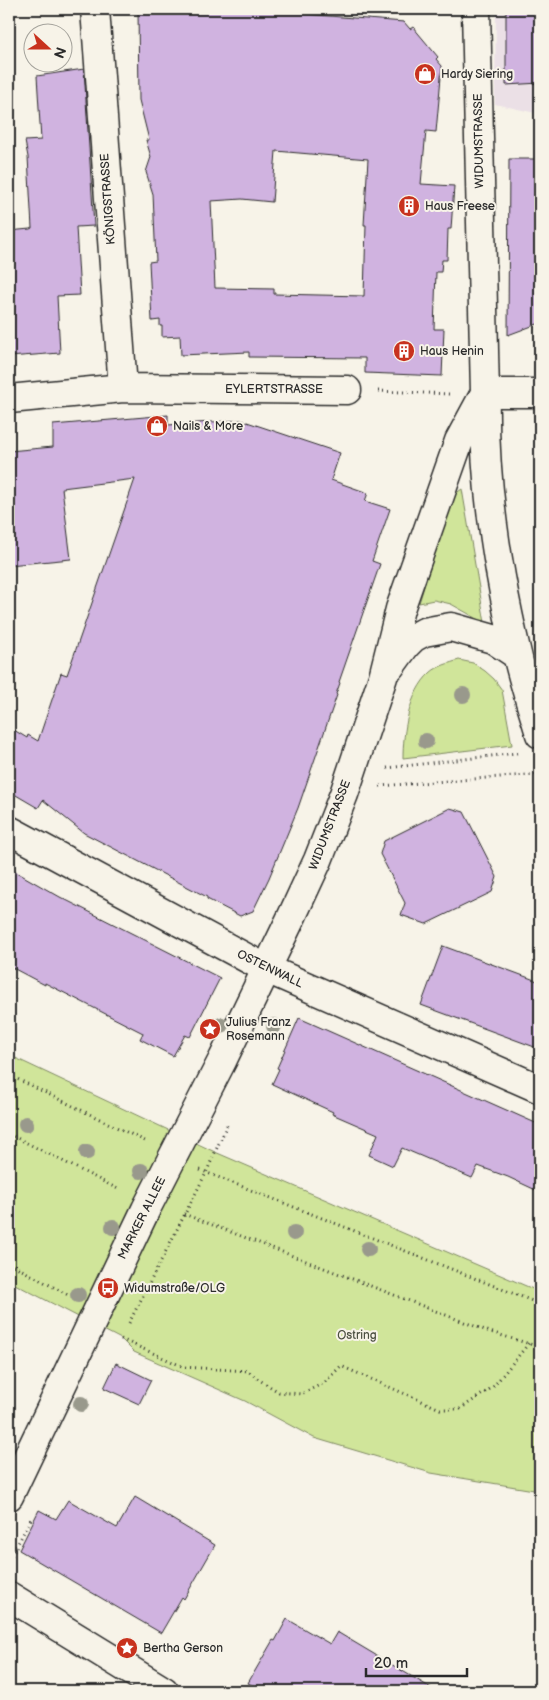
<svg xmlns="http://www.w3.org/2000/svg" width="549" height="1700" font-family="'Balsamiq Sans',sans-serif">
<rect width="100%" height="100%" fill="#f7f3e8"/>
<filter id="ink" filterUnits="userSpaceOnUse"><feTurbulence type="fractalNoise" baseFrequency=".02" numOctaves="2"/><feDisplacementMap in="SourceGraphic" scale="10" xChannelSelector="R" yChannelSelector="G"/><feConvolveMatrix kernelMatrix="1 2 1 2 8 2 1 2 1" color-interpolation-filters="sRGB"/></filter>
<g filter="url(#ink)">
<path fill="#ebe0e6" d="M496 9H540V114L495 104Z"/>
<path fill="#d0e59a" stroke="#7e8862" d="M462 489 485 623 451 604 434 600 419 603 452 496Z
M459 660 473 663 485 671 494 679 502 690 512 745 403 758C403 732 409 692 430 673 437 666 450 663 459 660Z
M9 1055 215 1152 540 1292V1491L431 1473 314 1438 245 1401 134 1352 121 1339 9 1281Z"/>
<path fill="#d0b3e0" stroke="#2b2b2b" fill-rule="evenodd" d="M138 9H304V14L404 22 410 29 413 27 438 57 436 59 442 66 436 132 426 131 421 184 454 186 451 229H448L447 260H442L441 272H436L434 329H444L442 376 365 373V358L249 357V352L181 355 180 336 162 337V326H160V320L152 321 149 262 156 261 153 194 146 172 151 157 146 140H149L139 100ZM276 151 368 159 364 225H366L364 296 274 294V289L215 288 211 201 242 199 272 202Z
M506 9 540 10V83L506 85Z
M84 69 94 226 76 227 80 295 57 296 60 353 9 357V231L30 229 32 228 28 157 25 141 41 140 37 76Z
M509 159H540V323L508 335Z
M168 415V425L241 420 340 453 331 480 368 493 365 501 390 509 372 561 380 564 339 682 340 683 336 694 337 695 298 808 269 878 253 911 240 916 207 899V897L84 833 43 800 38 808 9 791V727L27 738 28 735 38 741 61 673 67 675 135 479 62 488 71 559 9 565V451L53 447V425Z
M450 808 464 812 497 877 492 892 426 924 401 915 405 903 380 854 384 841Z
M9 868 60 897 220 978 190 1037 185 1035 173 1056 140 1039 143 1033 45 983V985L9 966Z
M443 946 540 982V1049L421 1005Z
M299 1018 540 1125V1192L508 1177 478 1166 472 1178 402 1148 393 1166 369 1155 378 1134 332 1114 333 1112 272 1084 279 1069 277 1068Z
M116 1363 151 1380 139 1404 104 1388Z
M135 1497 215 1545 184 1599 182 1597 161 1633 19 1550 39 1510 56 1519 68 1500 117 1528Z
M287 1619 330 1644 337 1632 436 1691H263L248 1683 273 1640 275 1641Z"/>
<g fill="none" stroke-linecap="round" stroke-linejoin="round">
<g stroke="#2b2b2b" stroke-width="31">
<path id="minor" d="M95 9 123 388
M476 9 485 393C483 481 497 569 517 654 523 681 532 707 540 734
M485 393H540
M9 399 123 388 347 390
M390 667 406 645 413 638 424 632 451 627 493 639 517 655
M9 830 267 969 540 1089
M9 1496 146 1209 223 1059 292 916 318 860 344 794 383 677 400 609 459 441 485 393
M9 1596 164 1691"/>
</g>
<path stroke="#2b2b2b" stroke-width="3" stroke-dasharray="1 4" stroke-linecap="butt" d="M378 391 449 394
M387 768 517 753
M380 786 540 774
M9 1075 145 1141
M9 1134 120 1190
M200 1170 540 1304
M184 1214 490 1332 540 1347
M9 1263 70 1296
M129 1323 206 1173 227 1125
M121 1339 184 1367 248 1371 261 1381 279 1392 301 1394 324 1383 341 1366 440 1409H460L493 1387 529 1343
M9 1560 31 1519"/>
<use href="#minor" stroke="#f7f3e8" stroke-width="28"/>
</g>
<g fill="#99998c">
<circle cx="463" cy="695" r="8"/>
<circle cx="426" cy="741" r="8"/>
<circle cx="221" cy="1025" r="8"/>
<circle cx="274" cy="1026" r="8"/>
<circle cx="26" cy="1124" r="8"/>
<circle cx="87" cy="1152" r="8"/>
<circle cx="141" cy="1171" r="8"/>
<circle cx="113" cy="1227" r="8"/>
<circle cx="294" cy="1233" r="8"/>
<circle cx="368" cy="1249" r="8"/>
<circle cx="78" cy="1295" r="8"/>
<circle cx="81" cy="1404" r="8"/>
</g>
</g>
<defs>
<g id="shop-disc" transform="scale(1.125)"><circle r="9.5" fill="#c8321e" stroke="#f7f3e8"/><path d="M-5-2.5h2.3a2.7 3.5 0 0 1 5.4 0H5L5.5 6h-11ZM-1.5-2.5h3a1.5 2.3 0 0 0-3 0Z" fill="#fff"/></g>
<g id="building-disc" transform="scale(1.125)"><circle r="9.5" fill="#c8321e" stroke="#f7f3e8"/><path d="M-4-6H4V6H1V3H-1V6H-4ZM-2.5-4.3h1.7v1.8h-1.7ZM.8-4.3h1.7v1.8H.8ZM-2.5-1h1.7V.8h-1.7ZM.8-1h1.7V.8H.8Z" fill="#fff"/></g>
<g id="sight-disc" transform="scale(1.125)"><circle r="9.5" fill="#c8321e" stroke="#f7f3e8"/><path d="M0-6L1.8-2.2L6-1.7L2.9 1.2L3.7 5.4L0 3.3L-3.7 5.4L-2.9 1.2L-6-1.7L-1.8-2.2Z" fill="#fff"/></g>
<g id="bus-disc" transform="scale(1.125)"><circle r="9.5" fill="#c8321e" stroke="#f7f3e8"/><path d="M-5-6H5V4H4V6H2V4H-2V6H-4V4H-5ZM-3.5-4V0h7V-4ZM-3.5 1.2v1.5H-2V1.2ZM2 1.2v1.5H3.5V1.2Z" fill="#fff"/></g>
</defs>
<g fill-rule="evenodd">
<use href="#shop-disc" x="425" y="74"/>
<use href="#building-disc" x="409" y="206"/>
<use href="#building-disc" x="404" y="351"/>
<use href="#shop-disc" x="157" y="426"/>
<use href="#sight-disc" x="210" y="1029"/>
<use href="#bus-disc" x="108" y="1288"/>
<use href="#sight-disc" x="127" y="1648"/>
</g>
<g text-anchor="middle" dominant-baseline="central" stroke-width="4" stroke-linejoin="round" paint-order="stroke">
<g font-size="12" fill="#2b2b2b" stroke="#f7f3e8" text-anchor="start">
<text x="441" y="74">Hardy Siering</text>
<text x="425" y="206">Haus Freese</text>
<text x="420" y="351">Haus Henin</text>
<text x="173" y="426">Nails &amp; More</text>
<text x="226" y="1022">Julius Franz<tspan x="226" dy="14">Rosemann</tspan></text>
<text x="124" y="1288">Widumstraße/OLG</text>
<text x="143" y="1648">Bertha Gerson</text>
</g>
<g font-size="12" fill="#2b2b2b" stroke="#f7f3e8">
<text transform="translate(479 141) rotate(-91)">WIDUMSTRASSE</text>
<text transform="translate(108 199) rotate(-94)">KÖNIGSTRASSE</text>
<text x="274" y="389">EYLERTSTRASSE</text>
<text transform="translate(330 825) rotate(-69)">WIDUMSTRASSE</text>
<text transform="translate(270 969) rotate(26)">OSTENWALL</text>
<text transform="translate(142 1218) rotate(-63)">MARKER ALLEE</text>
</g>
<g font-size="12" fill="#4c5041" stroke="#f7f3e8">
<text x="357" y="1335">Ostring</text>
</g>
</g>
<rect width="549" height="1700" fill="none" stroke="#f7f3e8" stroke-width="30"/>
<rect x="15" y="15" width="519" height="1670" fill="none" stroke="#2b2b2b" stroke-width="2" filter="url(#ink)"/>
<g transform="translate(48 48) rotate(111)"><circle r="24" fill="#f7f3e8" stroke="#a5a39c"/>
<path d="M0-4L9 19L0 12L-9 19Z" fill="#c8321e"/>
<text y="-8" font-size="14" font-weight="bold" text-anchor="middle" fill="#2b2b2b">N</text>
</g>
<path d="M366 1668v8h101v-8" fill="none" stroke="#2b2b2b" stroke-width="2.5"/>
<text x="374" y="1668" font-size="15" fill="#2b2b2b" stroke="#f7f3e8" stroke-width="4" paint-order="stroke">20 m</text>
</svg>
